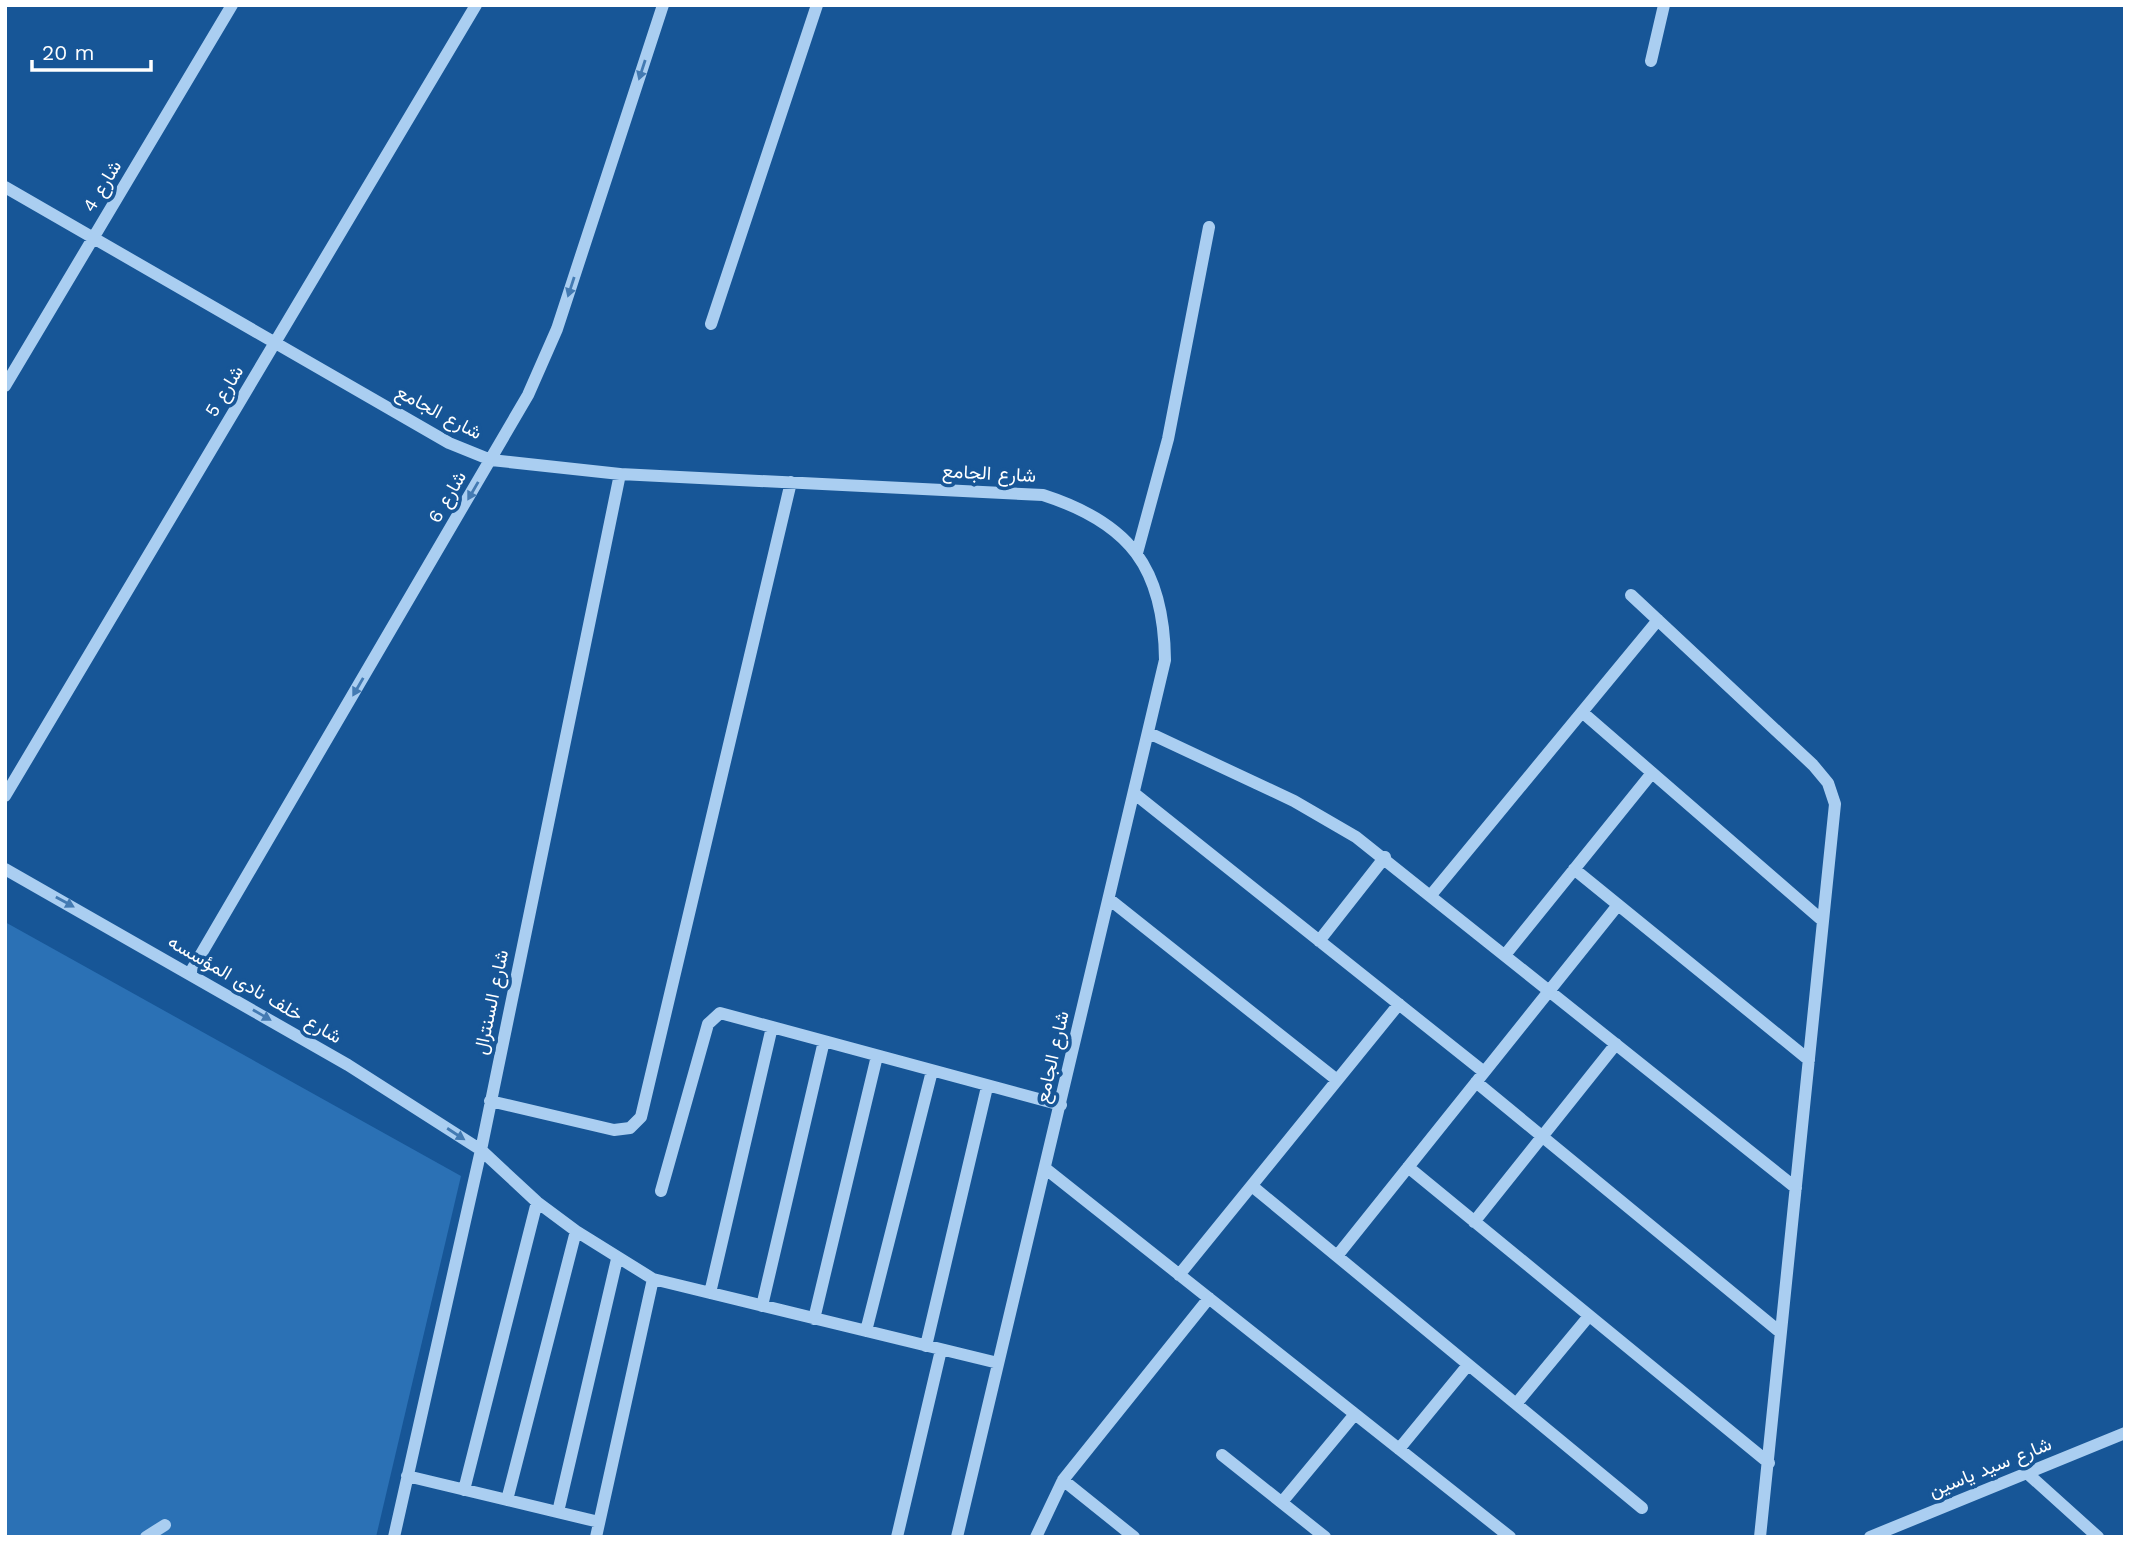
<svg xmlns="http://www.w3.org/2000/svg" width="2130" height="1542" font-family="'Work Sans',Vazirmatn,sans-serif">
<rect width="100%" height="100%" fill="#175697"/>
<path fill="#2b71b5" d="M5 922 461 1176 376 1537H5Z"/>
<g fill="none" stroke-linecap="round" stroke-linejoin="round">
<path stroke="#aacef1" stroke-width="12" d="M1651 61 1664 5
M5 187 449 443 491 460 620 474 1043 495C1130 523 1164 568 1165 660L957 1537
M711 324 817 5
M5 386 232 5
M1137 553 1168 439 1209 227
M1631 595 1813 765 1828 783 1835 804 1760 1537
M1582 712 1823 921
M1149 733 1294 801 1356 837 1796 1188
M1135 794 1484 1072
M5 796 476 5
M5 869 348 1065 481 1150 537 1202 576 1231 653 1279 998 1363
M1574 869 1809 1060
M1431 895 1658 620
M1109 899 1337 1080
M1319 941 1385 857
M1505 955 1652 773
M190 973 528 395 557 329 663 5
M1476 1082 1780 1332
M490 1101 614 1130 630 1128 641 1117 791 482
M1408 1167 1769 1463
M1046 1169 1510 1537
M1252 1186 1642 1508
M661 1191 708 1024 720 1013 1061 1105
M1474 1222 1616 1044
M1337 1256 1618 905
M1179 1275 1399 1004
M710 1293 772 1027
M762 1306 824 1041
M814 1319 877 1056
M866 1331 932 1071
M926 1346 987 1087
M1516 1404 1589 1316
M1399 1449 1468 1365
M1222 1455 1325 1537
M2027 1473 2098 1537
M407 1476 599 1522
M1063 1480 1134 1537
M464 1490 537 1202
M507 1500 576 1231
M1282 1502 1355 1414
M558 1512 617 1259
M146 1537 165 1525
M394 1537 481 1150 620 474
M596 1537 653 1279
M897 1537 941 1350
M1036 1537 1063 1480 1209 1298
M1870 1537 2125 1433"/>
</g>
<defs><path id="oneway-solid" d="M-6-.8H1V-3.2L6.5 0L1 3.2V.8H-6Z" transform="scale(1.75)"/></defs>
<g fill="#437ab2">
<use href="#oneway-solid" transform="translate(642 70) rotate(108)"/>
<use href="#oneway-solid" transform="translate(571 287) rotate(108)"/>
<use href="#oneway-solid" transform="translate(473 491) rotate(120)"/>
<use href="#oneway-solid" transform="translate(358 687) rotate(120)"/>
<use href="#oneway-solid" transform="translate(65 902) rotate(29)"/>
<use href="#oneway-solid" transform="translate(262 1015) rotate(30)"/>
<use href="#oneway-solid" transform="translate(456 1134) rotate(33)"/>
</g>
<g text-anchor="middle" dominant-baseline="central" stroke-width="7" stroke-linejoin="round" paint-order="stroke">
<g font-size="19" fill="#fff" stroke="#175697">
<text transform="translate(102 186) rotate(-59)">شارع 4</text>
<text transform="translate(224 391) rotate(-59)">شارع 5</text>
<text transform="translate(439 412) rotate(28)">شارع الجامع</text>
<text transform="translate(989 473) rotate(3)">شارع الجامع</text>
<text transform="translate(447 497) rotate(-60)">شارع 6</text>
<text transform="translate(255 989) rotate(30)">شارع خلف نادى المؤسسه</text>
<text transform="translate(491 1002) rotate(-78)">شارع السنترال</text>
<text transform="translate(1052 1057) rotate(-77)">شارع الجامع</text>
<text transform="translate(1990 1467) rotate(-22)">شارع سيد ياسين</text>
</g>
</g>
<rect width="2130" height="1542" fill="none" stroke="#ffffff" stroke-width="14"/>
<path d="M32 60v10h119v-10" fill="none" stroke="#ffffff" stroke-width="3.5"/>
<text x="42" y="60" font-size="21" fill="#ffffff" stroke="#175697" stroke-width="5" paint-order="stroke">20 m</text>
</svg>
